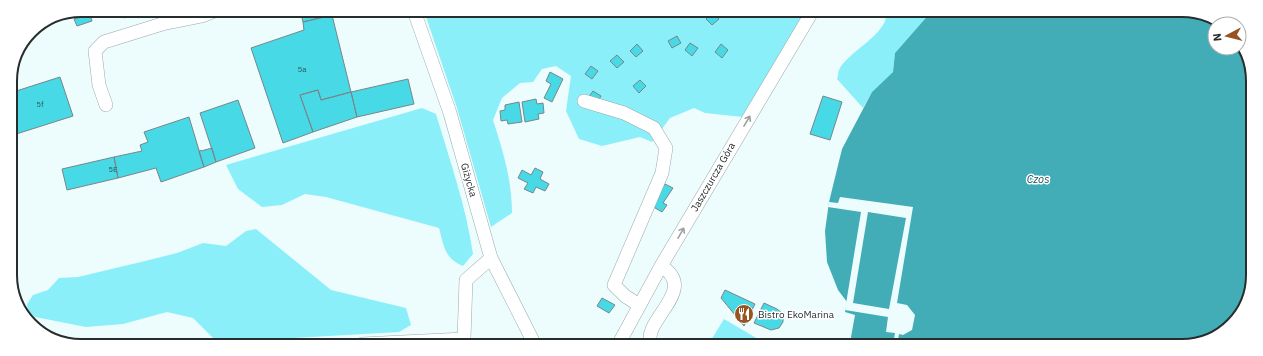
<svg xmlns="http://www.w3.org/2000/svg" width="1263" height="356" font-family="'IBM Plex Sans',sans-serif">
<rect width="100%" height="100%" fill="#edfcfd"/>
<path fill="#8aeff9" d="M424 11 805 12 743 117 705 113 694 108 670 118 652 142 640 137 602 146 579 139 566 111 571 76 556 66 542 69 533 82 520 83 502 98 493 120C503 151 512 180 512 213L491 227 457 108Z
M886 12H931L895 53 893 72 872 92 863 108 837 79C838 77 838 73 839 70 847 52 890 33 886 12Z
M422 108 436 114C450 161 466 206 473 254L463 266C444 258 444 246 439 228L326 197 305 194 282 205 262 207 238 189 226 165Z
M256 229 331 290 406 308 411 325 399 332 223 342 213 338 193 318 167 312 123 324 86 327 35 317 28 311 27 304 33 295 48 290 59 278 78 277 145 261 177 253 203 243 226 246 246 231Z
M724 319 758 339 754 345H708Z"/>
<path fill="#42adb7" d="M931 12 950 14 952 12H1200L1220 24H1215V48H1239V44L1252 68 1251 293 1225 331 1186 346 852 345 851 337 855 315 845 312 847 302 838 290 827 262 825 231 829 202 842 149 872 92 893 72 895 53Z"/>
<path fill="#edfcfd" fill-rule="evenodd" d="M840 197 913 207 897 303 907 305 915 315 912 330 903 335 899 334 897 345H893L895 333 886 332 888 317 845 310 861 212 828 207 829 202 838 203ZM868 212 906 218 889 309 853 303Z"/>
<path fill="#48d9e6" stroke="#798688" d="M121 10H142V11L124 18Z
M300 10 319 11 320 18 303 22Z
M319 11H330L331 15 320 18Z
M713 12 719 19 712 25 706 19Z
M90 14 92 21 77 26 74 19Z
M332 15 351 92 321 100 318 90 300 95 313 132 283 143 251 48 304 30 303 22Z
M677 36 681 43 672 48 668 41Z
M690 43 698 48 692 56 685 50Z
M637 44 643 51 636 57 630 51Z
M721 44 728 50 722 58 715 52Z
M617 55 624 62 617 68 610 61Z
M591 66 598 71 592 79 585 74Z
M550 72 563 79 552 102 544 98 551 84 546 81Z
M60 77 73 116 10 136V93Z
M408 79 414 104 357 117 351 92Z
M640 80 646 86 639 93 633 86Z
M318 90 321 100 351 92 357 117 313 132 300 95Z
M593 91 601 96 596 104 588 98Z
M823 96 842 102 830 140 810 134Z
M536 99 537 104 543 103 544 113 538 114 539 119 525 122 522 102Z
M238 100 255 148 216 162 200 113Z
M519 102 522 122 508 124 507 120 501 121 500 111 505 110V105Z
M189 117 204 167 161 182 156 168 118 178 114 157 142 151 140 145 148 142 144 132Z
M212 148 216 162 204 167 199 152 200 150 201 151Z
M114 157 118 178 67 190 62 169Z
M535 168 543 172 540 179 549 184 545 191 536 187 533 193 524 189 528 183 518 178 522 170 531 175Z
M665 184 673 188 663 203 667 205 662 212 650 205Z
M725 290 755 304 744 326 721 298Z
M602 298 615 305 609 313 597 306Z
M764 303 777 309 783 314V322L779 328 771 330 754 323Z"/>
<g fill="none" stroke-linecap="round" stroke-linejoin="round">
<g stroke="#9ba9aa" stroke-width="14">
<path id="minor" d="M414 11 450 113 491 258 535 345
M584 101 624 113 654 128 666 148 662 173 614 285 625 296 639 305
M106 105 99 85 95 51 104 42 162 24 202 16 217 10
M362 344 464 339 466 280 491 258
M618 345 661 266 812 12
M651 345C641 320 700 290 661 266"/>
</g>
<use href="#minor" stroke="#fff" stroke-width="13"/>
</g>
<defs><path id="oneway-shaft" d="M-6 0H5M1.5-3L5.5 0L1.5 3" fill="none" stroke-width="1.6" stroke-linecap="round" stroke-linejoin="round"/></defs>
<g stroke="#9ea0a0">
<use href="#oneway-shaft" transform="translate(747 121) rotate(-59)"/>
<use href="#oneway-shaft" transform="translate(681 233) rotate(-60)"/>
</g>
<defs>
<g id="restaurant-disc" transform="scale(1)"><circle r="9.5" fill="#965422" stroke="#fff"/><path d="M-5-6h1v4h1v-4h1v4h1v-4h1v5L-1.5 .5V6h-2V.5L-5-1ZM5-6V6H3V1.5H1.5Q1.5-4 5-6Z" fill="#fff"/></g>
</defs>
<g fill-rule="evenodd">
<use href="#restaurant-disc" x="744" y="314"/>
</g>
<g text-anchor="middle" dominant-baseline="central" stroke-width="3" stroke-linejoin="round" paint-order="stroke">
<g font-size="8" fill="#2f575b">
<text x="302" y="69">5a</text>
<text x="40" y="104">5f</text>
<text x="113" y="169">5E</text>
</g>
<g font-size="10" fill="#272c2d" stroke="#fff">
<text transform="translate(713 177) rotate(-60)">Jaszczurcza Góra</text>
<text transform="translate(469 180) rotate(74)">Giżycka</text>
</g>
<g font-size="10" fill="#272c2d" stroke="#fff" text-anchor="start">
<text x="758" y="314">Bistro EkoMarina</text>
</g>
<g font-size="11" font-style="italic" fill="#165359" stroke="#fff">
<text x="1038" y="179">Czos</text>
</g>
</g>
<path d="M0 0H1263V356H0ZM81 17H1182A64 64 0 0 1 1246 81V275A64 64 0 0 1 1182 339H81A64 64 0 0 1 17 275V81A64 64 0 0 1 81 17Z" fill="#fff" fill-rule="evenodd"/>
<path fill="none" stroke="#272c2d" stroke-width="2" d="M81 17H1182A64 64 0 0 1 1246 81V275A64 64 0 0 1 1182 339H81A64 64 0 0 1 17 275V81A64 64 0 0 1 81 17Z"/>
<g transform="translate(1227 36) rotate(263)"><circle r="19" fill="#ffffff" stroke="#a9abab"/>
<path d="M0-3L7 15L0 10L-7 15Z" fill="#965422"/>
<text y="-6" font-size="11" font-weight="bold" text-anchor="middle" fill="#272c2d">N</text>
</g>
</svg>
